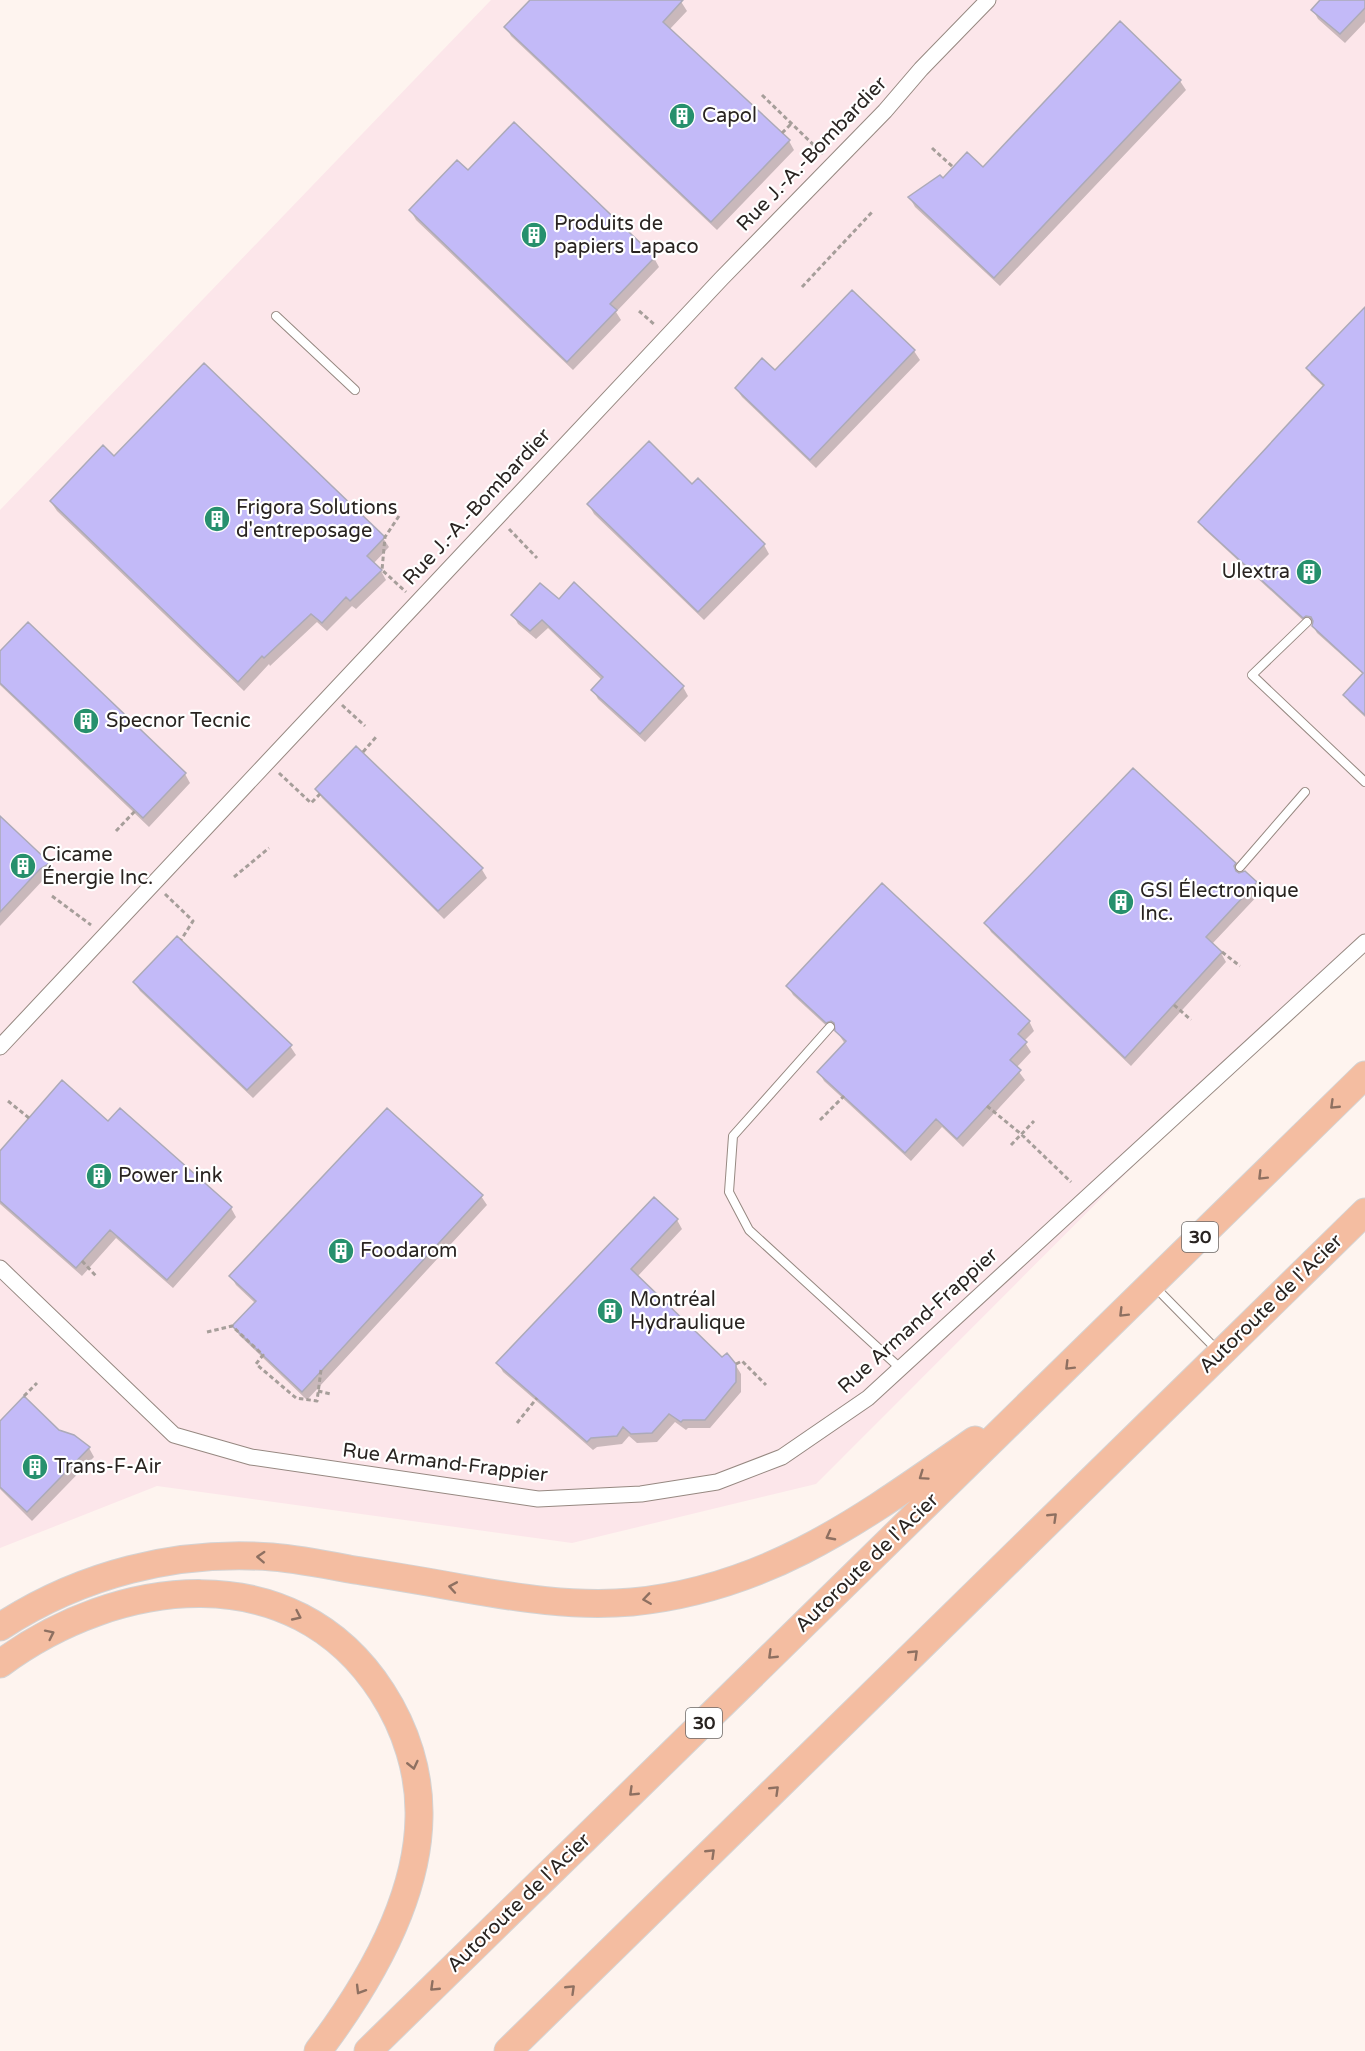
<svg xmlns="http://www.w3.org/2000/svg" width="1365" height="2051" font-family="'Varela Round',sans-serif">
<rect width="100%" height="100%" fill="#fef4ef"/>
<path fill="#fce6ea" d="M491 0H1365V934L816 1484 572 1543 157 1486 0 1548V510Z"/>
<path fill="#0003" d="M532 0H680L687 11 669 30 789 141 794 150 717 230 511 36 506 27Z
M1322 0H1365V22L1345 43 1318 19 1313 10Z
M1180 81 1186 90 1000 286 915 207 910 198 943 180 983 169Z
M468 173 654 258 659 267 616 312 621 320 573 370 416 220 411 211Z
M852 292 914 351 920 360 816 468 742 397 736 388 775 373Z
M1365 318V717L1349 702 1345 695 1364 675 1317 633 1313 626 1314 623 1307 624 1204 529 1200 522 1324 387 1311 375 1308 368Z
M114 458 383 538 389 547 373 564 381 571 386 580 356 609 352 606 327 631 317 622 270 666 269 664 244 691 57 511 51 502Z
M692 486 764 545 769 554 704 620 594 514 589 505Z
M559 601 683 687 688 696 645 742 598 699 593 690 602 680 548 628 536 639 518 624 513 615Z
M28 624 185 774 190 783 149 827 0 685V654Z
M316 789 481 868 487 878 444 919 322 798Z
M0 818 49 864 54 873 45 878 0 926Z
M1235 864 1241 874 1255 883 1261 892 1212 944 1221 953 1226 962 1131 1066 991 932 986 923Z
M134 982 290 1046 296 1055 253 1098 140 991Z
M788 986 1029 1021 1034 1031 1024 1041 1031 1052 1016 1068 1025 1080 963 1147 942 1127 911 1161 824 1081 819 1072 845 1044 836 1030 832 1031 793 995Z
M109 1123 231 1208 236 1217 173 1288 116 1238 82 1276 0 1204V1153Z
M481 1196 487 1205 307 1400 239 1335 234 1326 255 1303 236 1285 231 1276Z
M654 1199 677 1220 682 1229 637 1277 722 1359 735 1364 741 1374V1392L710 1428H688L686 1430 675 1422 657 1442 637 1443 629 1436 622 1444 597 1447 593 1450 503 1372 498 1363Z
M0 1423 58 1432 89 1448 94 1457 32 1521 0 1489Z"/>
<path fill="#c3baf8" stroke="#acaab8" stroke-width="1.5" d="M530 0H683L663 22 790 140 711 222 504 27Z
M1320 0H1365V8L1340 34 1311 10Z
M1120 21 1181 80 994 278 908 197 940 175 943 178 967 152 983 167Z
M514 122 655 257 610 304 617 310 567 362 409 210 457 160 468 170Z
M852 290 915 350 810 460 735 388 762 358 775 370Z
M1365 307V715L1343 695 1363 673 1312 626 1313 621 1311 617 1306 616 1303 618 1198 522 1324 385 1306 368Z
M204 363 385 537 367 556 382 570 350 601 346 597 322 623 311 614 264 658 262 656 238 682 50 501 103 445 114 456Z
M649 441 692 484 698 478 765 544 698 612 587 504Z
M574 582 684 686 640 734 591 690 603 677 542 620 530 631 511 615 540 583 559 599Z
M28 622 186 773 143 818 0 683V651Z
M356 746 483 868 438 911 315 789Z
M1133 768 1236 863 1234 866 1236 871 1239 873 1245 871 1257 882 1206 937 1222 952 1125 1058 984 923Z
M0 816 50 863 40 869 0 912Z
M882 883 1030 1021 1018 1034 1027 1042 1010 1060 1021 1070 957 1139 936 1119 905 1153 817 1072 846 1041 835 1031 834 1023 831 1021 826 1023 786 986Z
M177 936 292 1045 247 1090 133 982Z
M62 1080 108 1121 120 1108 232 1207 167 1280 110 1230 76 1268 0 1201V1151Z
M387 1108 483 1195 302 1392 232 1326 256 1301 229 1276Z
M654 1197 678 1219 631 1269 722 1357 727 1353 736 1364V1382L705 1420H683L681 1422 669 1414 652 1433 631 1434 623 1427 617 1436 591 1438 587 1442 496 1363Z
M24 1396 59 1430 74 1435 90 1447 27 1512 0 1487V1421Z"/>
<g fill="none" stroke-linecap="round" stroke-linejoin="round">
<g stroke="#968881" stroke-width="10">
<path id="lane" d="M276 316 355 390
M1307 622 1252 675 1365 782
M1240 867 1305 792
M830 1027 733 1136 729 1192 749 1230 900 1368
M1156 1288 1217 1350"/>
</g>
<g stroke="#968881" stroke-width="17">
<path id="street" d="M0 1047 721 279 885 111 921 69 988 0
M0 1268 174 1435 251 1457 538 1499 641 1494 717 1482 782 1457 868 1398 1365 942"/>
</g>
<g stroke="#d4d3d3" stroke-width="29">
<path id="highway" d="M0 1627C81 1574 176 1550 272 1557 297 1559 323 1564 349 1569 386 1575 424 1581 461 1588 518 1598 574 1607 632 1602 771 1588 864 1517 975 1440
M0 1664C117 1577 293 1554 382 1692 406 1729 420 1773 419 1817 418 1901 367 1986 318 2051
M368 2051 1365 1075
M508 2051 1365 1212"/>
</g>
<path stroke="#a69e9a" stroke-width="3" stroke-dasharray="4.5 3" stroke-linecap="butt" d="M762 95 823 154
M782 133 791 124
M932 148 953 167
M802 287 873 211
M639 311 655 325
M399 516 385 537 382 570 406 592
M509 529 537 558
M342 705 365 726
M363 752 376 737
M279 773 311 803 320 794
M116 831 135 811
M234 877 269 848
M165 894 193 921 181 940
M52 896 91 925
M1222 952 1240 966
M1174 1005 1191 1020
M8 1101 29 1118
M987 1106 1021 1134 1071 1182
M820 1120 844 1096
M1011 1145 1034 1121
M82 1261 96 1276
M207 1332 232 1326 263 1355 256 1364 296 1398 317 1401 321 1370
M736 1364 742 1361 766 1385
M318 1391 331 1394
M24 1396 37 1383
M517 1423 537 1398"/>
<use href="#lane" stroke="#fff" stroke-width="8"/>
<use href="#street" stroke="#fff" stroke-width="15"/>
<use href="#highway" stroke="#f4bda1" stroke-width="27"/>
</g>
<defs><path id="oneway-chevron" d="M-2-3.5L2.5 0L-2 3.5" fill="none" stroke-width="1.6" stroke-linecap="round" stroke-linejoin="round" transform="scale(1.5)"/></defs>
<g stroke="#8e7061">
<use href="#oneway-chevron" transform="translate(1334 1105) rotate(136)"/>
<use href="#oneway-chevron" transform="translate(1262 1176) rotate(135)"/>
<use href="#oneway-chevron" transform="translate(1123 1313) rotate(135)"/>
<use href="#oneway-chevron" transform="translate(1069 1366) rotate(135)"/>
<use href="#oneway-chevron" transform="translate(923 1476) rotate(145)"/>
<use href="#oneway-chevron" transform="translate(1053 1517) rotate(-44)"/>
<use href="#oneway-chevron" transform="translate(830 1536) rotate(152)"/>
<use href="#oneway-chevron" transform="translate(261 1557) rotate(-177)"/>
<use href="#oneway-chevron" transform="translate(453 1587) rotate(-170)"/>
<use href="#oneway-chevron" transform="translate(647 1599) rotate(172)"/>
<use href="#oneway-chevron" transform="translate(297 1616) rotate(25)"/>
<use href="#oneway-chevron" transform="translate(50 1634) rotate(-26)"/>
<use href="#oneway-chevron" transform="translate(914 1654) rotate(-44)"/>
<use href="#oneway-chevron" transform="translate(772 1655) rotate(136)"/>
<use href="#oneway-chevron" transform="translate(413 1765) rotate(77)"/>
<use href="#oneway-chevron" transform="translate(775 1790) rotate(-44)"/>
<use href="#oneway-chevron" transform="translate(633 1792) rotate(136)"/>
<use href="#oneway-chevron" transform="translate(711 1853) rotate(-44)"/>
<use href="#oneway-chevron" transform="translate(434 1987) rotate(136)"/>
<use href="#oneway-chevron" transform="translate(571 1989) rotate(-44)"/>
<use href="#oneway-chevron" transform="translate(360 1990) rotate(121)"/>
</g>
<defs>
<g id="building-disc" transform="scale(1.35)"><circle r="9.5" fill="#27906d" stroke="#fff"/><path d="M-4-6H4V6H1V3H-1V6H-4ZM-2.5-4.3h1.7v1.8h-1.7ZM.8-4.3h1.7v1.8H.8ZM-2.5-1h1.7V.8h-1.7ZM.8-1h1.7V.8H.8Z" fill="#fff"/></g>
</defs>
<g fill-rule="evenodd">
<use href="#building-disc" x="682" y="116"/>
<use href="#building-disc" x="534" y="235"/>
<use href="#building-disc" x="217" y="519"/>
<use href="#building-disc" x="1309" y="572"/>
<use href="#building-disc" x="86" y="721"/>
<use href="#building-disc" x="23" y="866"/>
<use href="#building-disc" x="1121" y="902"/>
<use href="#building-disc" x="99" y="1176"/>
<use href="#building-disc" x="341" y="1251"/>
<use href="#building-disc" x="610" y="1311"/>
<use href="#building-disc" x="35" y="1467"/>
</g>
<g text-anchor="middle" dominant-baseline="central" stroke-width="4.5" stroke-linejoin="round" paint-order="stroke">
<g fill="#fff" stroke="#696664" stroke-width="1.5">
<rect x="1182" y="1222" width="36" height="30" rx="4.5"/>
<rect x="686" y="1708" width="36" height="30" rx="4.5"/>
</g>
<g font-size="18" font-weight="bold" fill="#292421">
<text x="1200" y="1237">30</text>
<text x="704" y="1723">30</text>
</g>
<g font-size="20" fill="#292421" stroke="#fff" text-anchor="start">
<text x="702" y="116">Capol</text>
<text x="554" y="224">Produits de<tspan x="554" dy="23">papiers Lapaco</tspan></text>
<text x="236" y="508">Frigora Solutions<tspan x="236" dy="23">d'entreposage</tspan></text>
<text x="1290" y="572" text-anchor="end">Ulextra</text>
<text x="106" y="721">Specnor Tecnic</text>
<text x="42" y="855">Cicame<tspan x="42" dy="23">Énergie Inc.</tspan></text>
<text x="1140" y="891">GSI Électronique<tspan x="1140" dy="23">Inc.</tspan></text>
<text x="118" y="1176">Power Link</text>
<text x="360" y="1251">Foodarom</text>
<text x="630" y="1300">Montréal<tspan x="630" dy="23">Hydraulique</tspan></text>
<text x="54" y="1467">Trans-F-Air</text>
</g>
<g font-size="20" fill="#292421" stroke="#fff">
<text transform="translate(812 154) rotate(-46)">Rue J.-A.-Bombardier</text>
<text transform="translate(477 507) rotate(-47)">Rue J.-A.-Bombardier</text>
<text transform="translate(1271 1304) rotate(-44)">Autoroute de l'Acier</text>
<text transform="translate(918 1321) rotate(-42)">Rue Armand-Frappier</text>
<text transform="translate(445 1463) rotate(7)">Rue Armand-Frappier</text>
<text transform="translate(867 1563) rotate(-44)">Autoroute de l'Acier</text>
<text transform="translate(519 1903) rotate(-44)">Autoroute de l'Acier</text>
</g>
</g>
</svg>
